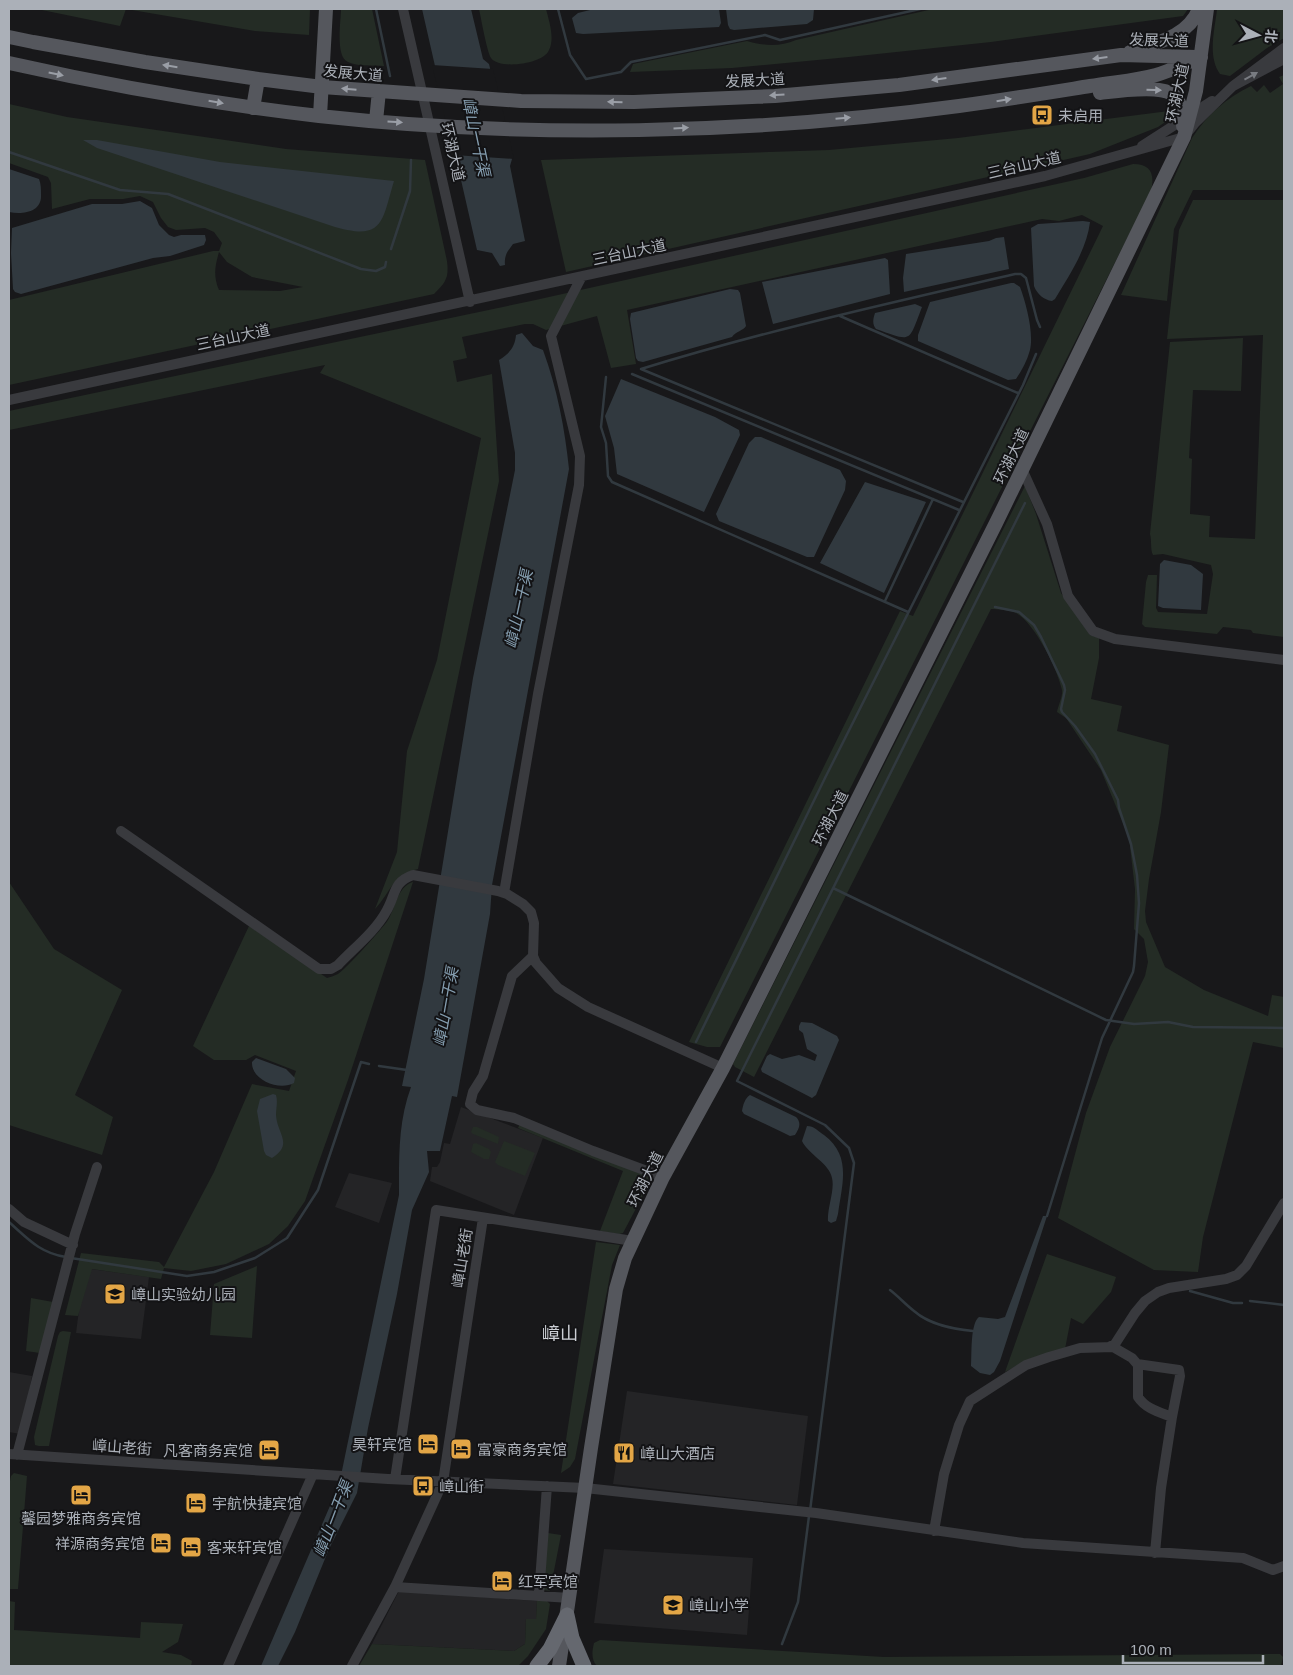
<svg xmlns="http://www.w3.org/2000/svg" width="1293" height="1675" font-family="Arial,'Noto Sans SC',sans-serif">
<rect width="100%" height="100%" fill="#18181a"/>
<path fill="#242426" d="M461 1107 543 1138 514 1215 430 1181 432 1167H437L440 1162 444 1143 450 1144Z
M349 1173 392 1183 379 1223 335 1207Z
M91 1269 149 1277 141 1339 76 1333 79 1310Z
M9 1372 32 1376 21 1434 9 1432Z
M627 1391 808 1416 797 1505 613 1484Z
M604 1549 753 1558 747 1635 594 1623Z
M399 1591 537 1601 536 1619H526L525 1644 514 1651 372 1644Z"/>
<path fill="#242c25" fill-rule="evenodd" d="M37 9H126L120 26Z
M133 9H310L309 35 255 31 132 10Z
M341 9H372L384 66C373 65 358 67 348 62 335 57 341 21 341 9Z
M479 9H546C549 21 555 38 549 50 544 64 499 70 491 58 487 52 481 18 479 9Z
M933 9H1188L1183 16 991 42 849 57 732 68 630 72 633 64 747 41C764 46 780 47 796 40Z
M1217 9H1284V38L1267 48 1230 76 1220 74C1207 56 1215 29 1217 9Z
M1284 75V190H1193L1174 229 1167 301 1121 295 1192 138C1207 115 1226 98 1251 86L1257 92 1264 85 1270 93 1283 84 1279 77Z
M9 104 67 117 286 149 425 160 447 261C449 278 446 282 434 294L9 385V300L213 251H219L222 243 214 232 205 228 176 230 168 227 161 218 153 202 140 196 123 199H90L52 209 51 183 48 177 9 163ZM219 252 227 262 252 277 303 287 280 291 219 290C213 276 215 266 219 252Z
M1169 111 1168 120 1158 127 1090 154 566 272 541 160 829 150 958 138Z
M1133 164C1151 164 1155 174 1151 191L720 1047H707L689 1042 900 611 913 616 1103 226 1082 215 1059 221 1042 219 627 310 636 364 611 368 597 316 546 330 533 324H525L462 337 467 358 453 361 457 382 492 374 499 481 418 869C392 875 391 892 375 909L397 852 407 751 437 660 481 438 320 373 325 365 9 430V411L531 301 1084 178Z
M1193 200H1284V637L1253 633 1251 630 1223 627 1217 634 1145 627 1142 624 1146 582 1148 575H1157L1156 608 1158 612 1207 614 1213 574 1211 565 1163 554 1153 555C1150 549 1152 541 1150 534L1170 342 1243 338 1241 391 1193 390 1189 458 1192 459 1190 514 1210 516 1209 537 1255 539 1263 335 1167 339 1179 230Z
M1025 486 1036 514 1061 593 1090 635 1099 638V658L1091 699 1122 706 1117 731 1169 745 1161 812 1149 879 1145 911 1146 922 1165 967 1204 990 1268 1016 1272 995 1284 997V1048L1253 1042 1203 1237 1198 1272 1154 1270 1058 1218 1086 1113 1110 1047 1145 976 1148 962 1144 939 1134 929 1135 889 1129 838 1101 770 1066 718 1057 712C1058 706 1063 696 1062 690 1058 670 1033 619 1014 612 1008 610 998 609 991 609L754 1077 735 1067 733 1064Z
M9 882 54 949 122 990 75 1095 113 1117 102 1155 9 1125Z
M413 882 348 1080 305 1201 288 1226 269 1244 226 1264 191 1271 164 1268 161 1279 92 1269 78 1316 65 1315 81 1253 159 1262 164 1267 214 1172 252 1084 289 1091 296 1071 255 1055 246 1060H214L193 1046 249 926 327 978C330 977 334 976 338 974 345 970 383 928 388 920 396 907 397 887 413 882Z
M520 1124 651 1177 650 1182 623 1233 619 1234 600 1231 623 1171 518 1128Z
M473 1127H477L499 1137 498 1144 473 1134 471 1132Z
M504 1141 535 1153 525 1176 498 1165 495 1162Z
M476 1143 489 1149 491 1152 489 1159H484L471 1152 473 1144Z
M596 1242 620 1245 612 1265 575 1459 570 1467 561 1473Z
M1047 1254 1116 1277 1111 1292 1083 1324 1071 1318 1065 1349 1030 1359 1005 1372Z
M257 1266 252 1338 210 1335 214 1284Z
M31 1298 53 1302 40 1353 26 1351Z
M63 1331 71 1332 49 1446H39L35 1445 34 1437 58 1336 60 1332Z
M14 1473 27 1476 18 1589H9V1486L11 1476Z
M548 1533 561 1535 550 1591 543 1590Z
M9 1601 15 1602 14 1630 140 1638 141 1622 183 1624 178 1642 162 1652 181 1655 192 1661 191 1666H9Z
M537 1601H547L550 1604 546 1629 528 1656 518 1666H359L372 1644 514 1651 525 1644 526 1619H536Z
M600 1640 884 1657 1280 1654 1283 1657 1281 1666H597C591 1660 592 1651 594 1643Z"/>
<path fill="#31393f" d="M422 9H471L483 59 489 64 512 159 510 166 525 241 513 244C508 251 504 255 505 265L500 266 492 253 477 250Z
M594 9H719L721 23 719 27 583 34 576 33 572 18 578 13Z
M726 9H814L813 20 807 24 734 30 730 29 728 25Z
M83 140H97L220 162 394 181C382 221 384 241 335 227L97 148Z
M9 169 39 179C41 184 41 189 41 195 42 212 23 215 9 212Z
M140 201 152 208 159 225 169 235 174 237 181 235H205L206 240 204 245 170 256 153 258 21 294 15 292 13 289 11 253 12 228 92 204H122Z
M1083 221 1090 222C1087 249 1069 276 1055 299L1052 301C1044 300 1037 294 1034 286L1031 228 1038 224Z
M1004 237 1009 269 904 292 903 278 906 254 989 241 996 238Z
M885 258 888 260 890 294 773 324 762 282Z
M1011 283H1014L1020 287C1026 303 1034 333 1030 350 1027 361 1022 370 1016 379L1008 380 918 341V335L930 302Z
M730 289 738 290 740 293 746 326C743 331 736 331 732 337L643 362 638 361 636 358 630 319 631 313Z
M915 304 922 307C908 343 913 342 876 329 872 324 873 319 875 313Z
M522 333 533 346 543 350C557 388 565 429 569 469L492 885 490 914 457 1097 452 1096 440 1151H427L429 1172 412 1210 397 1294 368 1428 357 1493 329 1549 295 1632 278 1666H261L339 1485 399 1195C399 1158 398 1122 411 1087L402 1086 424 979 473 678 515 470V453L499 360C509 354 515 347 516 335Z
M621 379 715 417 739 430 740 435 704 512 617 474 614 448 605 416Z
M755 437H761L840 470 846 481 845 490 814 557H807L719 521 716 514 749 443Z
M865 482 926 502 884 593 820 563Z
M1164 560 1191 565 1203 574 1201 610 1163 608 1158 606 1160 564Z
M801 1022 812 1023 837 1036 839 1040 816 1095 812 1098 762 1072 761 1069 767 1056 770 1054 782 1059 799 1055 815 1061 817 1055 807 1049 803 1033 799 1030V1026Z
M256 1058 286 1069 295 1078 294 1083C279 1091 251 1080 252 1062Z
M273 1094 276 1095C278 1102 276 1108 276 1115 277 1134 294 1144 272 1158L266 1155 264 1151 257 1111 260 1099Z
M750 1095 796 1117C802 1123 799 1129 795 1135L790 1136 784 1133 744 1114 742 1111C743 1105 745 1098 750 1095Z
M807 1126C814 1126 818 1131 824 1135 852 1156 842 1184 838 1214L836 1221 831 1223 828 1221C827 1208 835 1190 832 1178 830 1164 808 1154 802 1141Z
M1043 1216H1047L1000 1361 994 1372 990 1375 980 1373 971 1366C972 1354 970 1324 979 1317L998 1319 1005 1317Z"/>
<path fill="#18181a" d="M432 65 493 69 514 159 454 155Z"/>
<g fill="none" stroke-linecap="round" stroke-linejoin="round">
<path stroke="#31393f" stroke-width="2.5" d="M376 9 390 76
M558 9 570 55 586 79 621 72 631 62 765 35 780 40 920 9
M9 152 120 190 168 194 361 269 376 271 385 267 386 262
M391 249 410 191 411 160
M840 316 1018 393
M632 374 959 510
M606 377 601 427 606 443 608 476 612 482 908 612
M963 502 641 369C764 331 890 303 1015 274H1021L1026 278 1037 320 1040 327
M885 601 933 499
M995 607 1019 612 1034 625 1041 637 1064 685 1065 690 1061 709 1062 712 1075 726 1095 754 1118 800 1119 808 1131 844 1137 875 1139 903 1134 966 1133 972 1102 1038 1047 1216
M833 888 1106 1020 1134 1024 1168 1022 1193 1027 1284 1028
M696 1042 825 778 1023 385 1036 354
M379 1066 407 1070
M9 1222C28 1239 40 1253 66 1257
M71 1258 187 1276 214 1272 255 1258 287 1238 318 1190 361 1062 369 1064
M890 1290C898 1296 905 1304 914 1311 930 1325 953 1329 973 1331
M1190 1291 1233 1303H1242
M1250 1301 1284 1305
M810 1511 854 1163 849 1148 825 1125 737 1081 1025 503
M782 1644 798 1602 809 1516"/>
<path stroke="#393a3e" stroke-width="10" d="M403 9 470 302
M1284 48 1233 86 1284 59
M1142 146 1212 101
M9 400 1045 176 1184 137 1195 123 1233 86
M1022 469 1047 524 1068 596 1093 631 1115 639 1284 660
M121 831 319 969H331L338 965C354 948 376 931 387 910 396 894 393 882 413 875L498 891 507 894 523 904 531 912 534 923 533 956 536 963 558 988 588 1007 723 1068
M504 893 538 694 579 485 580 456 551 336 581 278
M533 956 512 976 483 1076 473 1092 470 1104 477 1110 514 1118 593 1151 663 1177
M9 1209 24 1222 73 1245
M1109 1347 1115 1344 1135 1313 1145 1301 1158 1292 1169 1288 1226 1279 1237 1275 1246 1266 1284 1203
M1137 1364 1179 1370 1180 1376 1172 1417
M9 1454 388 1479 585 1488 816 1513 1023 1543 1243 1558 1273 1570 1284 1566
M17 1455 75 1234 97 1167
M395 1479 436 1210 633 1241
M934 1531 944 1474 959 1425 970 1401 1026 1365 1049 1357 1080 1348 1113 1347 1132 1358 1138 1365V1397C1146 1409 1159 1412 1172 1417L1161 1488 1155 1553
M395 1587 570 1598
M539 1595 547 1486
M228 1666 313 1474
M352 1666 395 1587 443 1482 483 1218"/>
<path stroke="#55575d" stroke-width="14" d="M9 37 33 42 145 62 258 79 322 87 521 101 634 102 775 96 899 85 1121 55 1196 57
M1130 52C1156 43 1188 37 1199 9
M9 63C111 86 215 104 319 116 529 139 749 134 959 106 1003 100 1046 93 1090 86 1112 82 1135 81 1156 75 1171 71 1186 63 1201 57
M1100 93C1116 91 1159 85 1172 94 1176 96 1179 102 1181 107 1183 113 1183 120 1183 126
M253 108 258 79
M320 116 326 9
M376 121 379 91
M559 1666 591 1448 616 1289 625 1258 663 1177 723 1068 996 523 1184 137 1196 91 1207 9"/>
<path stroke="#65686f" stroke-width="15" d="M567 1615 572 1638 584 1666
M537 1666 550 1649 567 1615"/>
</g>
<defs><path id="oneway-solid" d="M-6-.8H1V-3.2L6.5 0L1 3.2V.8H-6Z" transform="scale(1.25)"/></defs>
<g fill="#9a9ea6">
<use href="#oneway-solid" transform="translate(1100 58) rotate(173)"/>
<use href="#oneway-solid" transform="translate(170 66) rotate(-171)"/>
<use href="#oneway-solid" transform="translate(56 74) rotate(12)"/>
<use href="#oneway-solid" transform="translate(939 79) rotate(172)"/>
<use href="#oneway-solid" transform="translate(349 89) rotate(-175)"/>
<use href="#oneway-solid" transform="translate(1154 90) rotate(2)"/>
<use href="#oneway-solid" transform="translate(777 95) rotate(176)"/>
<use href="#oneway-solid" transform="translate(1004 100) rotate(-9)"/>
<use href="#oneway-solid" transform="translate(216 102) rotate(10)"/>
<use href="#oneway-solid" transform="translate(615 102) rotate(-179)"/>
<use href="#oneway-solid" transform="translate(843 118) rotate(-5)"/>
<use href="#oneway-solid" transform="translate(395 122) rotate(4)"/>
<use href="#oneway-solid" transform="translate(681 128) rotate(-3)"/>
</g>
<use fill="#787b81" href="#oneway-solid" transform="translate(1251 76) rotate(-29)"/>
<defs>
<g id="bus-square" transform="scale(1.125)"><rect x="-9" y="-9" width="18" height="18" rx="4" fill="#e3a646" stroke="#131315"/><path d="M-5-6H5V4H4V6H2V4H-2V6H-4V4H-5ZM-3.5-4V0h7V-4ZM-3.5 1.2v1.5H-2V1.2ZM2 1.2v1.5H3.5V1.2Z" fill="#111"/></g>
<g id="school-square" transform="scale(1.125)"><rect x="-9" y="-9" width="18" height="18" rx="4" fill="#e3a646" stroke="#131315"/><path d="M0-5L7-2L0 1L-7-2ZM-4 1L0 2.5L4 1V4Q0 6-4 4Z" fill="#111"/></g>
<g id="hotel-square" transform="scale(1.125)"><rect x="-9" y="-9" width="18" height="18" rx="4" fill="#e3a646" stroke="#131315"/><path d="M-6-4.5h1.5V1H6V5H4.5V3h-9V5H-6ZM-4 0a1.8 1.8 0 1 1 3.6 0ZM.5 0V-2.5h3Q6-2.5 6 0Z" fill="#111"/></g>
<g id="restaurant-square" transform="scale(1.125)"><rect x="-9" y="-9" width="18" height="18" rx="4" fill="#e3a646" stroke="#131315"/><path d="M-5-6h1v4h1v-4h1v4h1v-4h1v5L-1.5 .5V6h-2V.5L-5-1ZM5-6V6H3V1.5H1.5Q1.5-4 5-6Z" fill="#111"/></g>
</defs>
<g fill-rule="evenodd">
<use href="#bus-square" x="1042" y="115"/>
<use href="#school-square" x="115" y="1294"/>
<use href="#hotel-square" x="428" y="1444"/>
<use href="#hotel-square" x="461" y="1449"/>
<use href="#hotel-square" x="269" y="1450"/>
<use href="#restaurant-square" x="624" y="1453"/>
<use href="#bus-square" x="423" y="1486"/>
<use href="#hotel-square" x="81" y="1495"/>
<use href="#hotel-square" x="196" y="1503"/>
<use href="#hotel-square" x="161" y="1543"/>
<use href="#hotel-square" x="191" y="1547"/>
<use href="#hotel-square" x="502" y="1581"/>
<use href="#school-square" x="673" y="1605"/>
</g>
<g text-anchor="middle" dominant-baseline="central" stroke-width="4" stroke-linejoin="round" paint-order="stroke">
<g font-size="15" fill="#abb0b8" stroke="#131315">
<text transform="translate(1159 40) rotate(2)">发展大道</text>
<text transform="translate(353 73) rotate(5)">发展大道</text>
<text transform="translate(755 80) rotate(-3)">发展大道</text>
<text transform="translate(1177 93) rotate(-78)">环湖大道</text>
<text transform="translate(453 152) rotate(77)">环湖大道</text>
<text transform="translate(1024 165) rotate(-13)">三台山大道</text>
<text transform="translate(629 252) rotate(-12)">三台山大道</text>
<text transform="translate(233 337) rotate(-12)">三台山大道</text>
<text transform="translate(1011 456) rotate(-64)">环湖大道</text>
<text transform="translate(830 818) rotate(-63)">环湖大道</text>
<text transform="translate(645 1179) rotate(-63)">环湖大道</text>
<text transform="translate(462 1258) rotate(-81)">嶂山老街</text>
<text transform="translate(122 1447) rotate(4)">嶂山老街</text>
</g>
<g font-size="15" fill="#abb0b8" stroke="#131315" text-anchor="start">
<text x="1058" y="115">未启用</text>
<text x="131" y="1294">嶂山实验幼儿园</text>
<text x="412" y="1444" text-anchor="end">昊轩宾馆</text>
<text x="477" y="1449">富豪商务宾馆</text>
<text x="253" y="1450" text-anchor="end">凡客商务宾馆</text>
<text x="640" y="1453">嶂山大酒店</text>
<text x="439" y="1486">嶂山街</text>
<text x="212" y="1503">宇航快捷宾馆</text>
<text x="81" y="1518" text-anchor="middle">馨园梦雅商务宾馆</text>
<text x="145" y="1543" text-anchor="end">祥源商务宾馆</text>
<text x="207" y="1547">客来轩宾馆</text>
<text x="518" y="1581">红军宾馆</text>
<text x="689" y="1605">嶂山小学</text>
</g>
<g font-size="16" font-style="italic" fill="#859eb0" stroke="#131315">
<text transform="translate(476 137) rotate(78)">嶂山一干渠</text>
<text transform="translate(519 609) rotate(-78)">嶂山一干渠</text>
<text transform="translate(446 1007) rotate(-80)">嶂山一干渠</text>
<text transform="translate(333 1519) rotate(-69)">嶂山一干渠</text>
</g>
<g font-size="18" fill="#cccfd5" stroke="#131315">
<text x="560" y="1334">嶂山</text>
</g>
</g>
<rect width="1293" height="1675" fill="none" stroke="#abb0b8" stroke-width="20"/>
<g transform="translate(1258 35) rotate(96)" stroke="#131315" stroke-width="4" paint-order="stroke">
<path d="M0-4L9 19L0 12L-9 19Z" fill="#abb0b8"/>
<text y="-8" font-size="14" font-weight="bold" text-anchor="middle" fill="#abb0b8">北</text>
</g>
<path d="M1123 1655v8h140v-8" fill="none" stroke="#abb0b8" stroke-width="2.5"/>
<text x="1130" y="1655" font-size="15" fill="#abb0b8" stroke="#131315" stroke-width="4" paint-order="stroke">100 m</text>
</svg>
